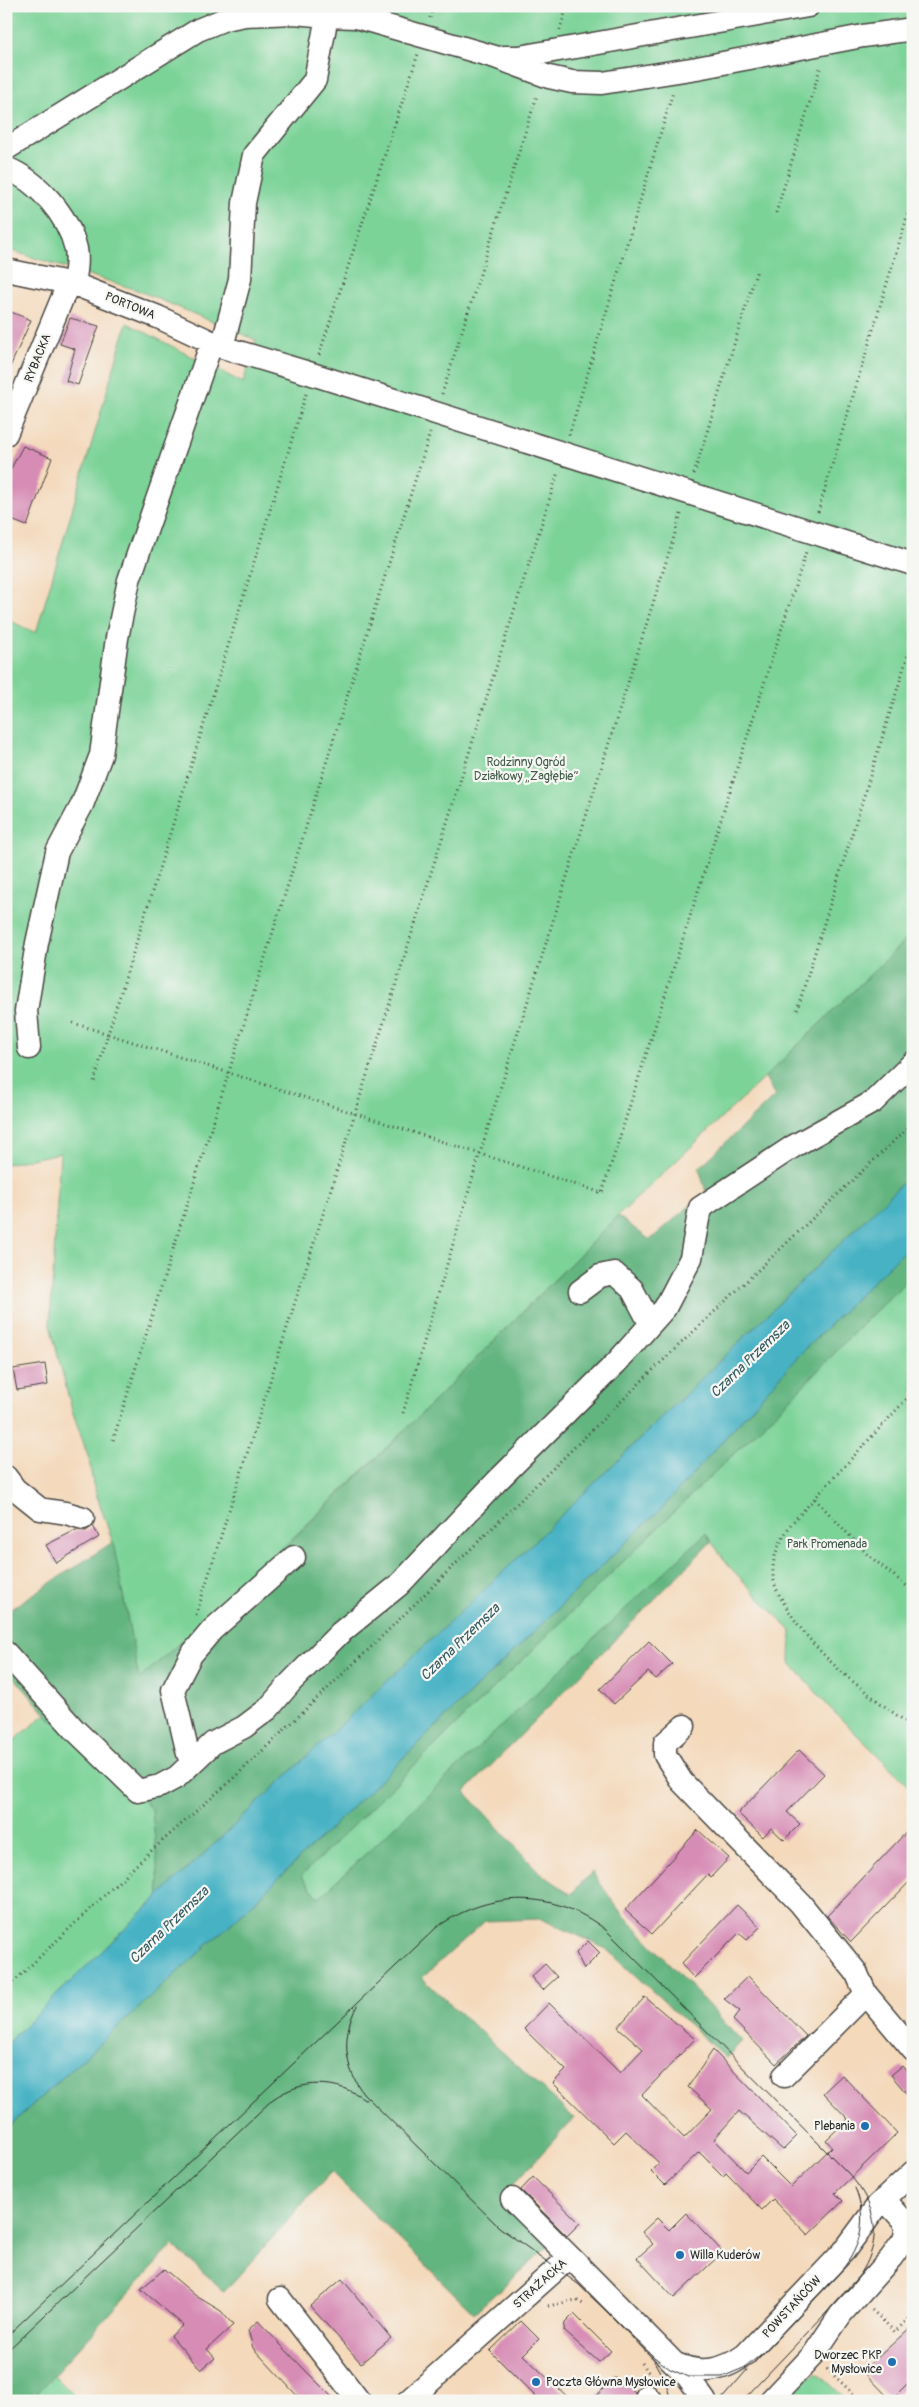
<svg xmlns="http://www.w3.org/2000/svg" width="919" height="2407" font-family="Pangolin,sans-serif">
<rect width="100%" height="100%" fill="#f6f6f2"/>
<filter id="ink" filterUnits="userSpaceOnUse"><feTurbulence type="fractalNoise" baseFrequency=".02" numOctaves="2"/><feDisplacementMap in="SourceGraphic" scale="10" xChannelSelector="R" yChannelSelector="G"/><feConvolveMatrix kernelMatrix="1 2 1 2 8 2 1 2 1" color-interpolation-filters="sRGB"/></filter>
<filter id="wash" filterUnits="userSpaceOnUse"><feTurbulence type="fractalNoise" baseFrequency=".0096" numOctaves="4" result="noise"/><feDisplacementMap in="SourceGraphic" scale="20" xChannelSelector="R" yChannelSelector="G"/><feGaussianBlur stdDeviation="1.12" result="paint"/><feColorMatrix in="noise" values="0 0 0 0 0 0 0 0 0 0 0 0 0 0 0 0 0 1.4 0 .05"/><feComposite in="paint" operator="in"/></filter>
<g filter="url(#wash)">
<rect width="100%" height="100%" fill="#f4d9bb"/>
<path fill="#7bd398" stroke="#537f62" d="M6 6H913V933L765 1077 618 1216 415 1420 268 1562 139 1680 113 1543 93 1484 89 1459 72 1410 50 1325 60 1153 6 1164V619L36 633 127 323 243 383 256 340 137 290 6 249Z
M913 1275V1790L829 1707 790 1662 791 1631 728 1565 706 1534 319 1898 301 1876 801 1388 869 1317Z
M46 1714 152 1809 160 1895 6 2044V1747Z
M816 2373 820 2375 848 2401H795L790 2396 811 2375Z
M53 2374 79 2401H30Z"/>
<path fill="#64b580" stroke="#487056" d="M913 933V1173L503 1572 160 1895 152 1809 46 1714 6 1668V1612L113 1542 139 1679C307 1533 462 1373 618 1216L650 1240 706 1192 699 1168 775 1096 765 1077Z
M913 1242V1275L869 1317 801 1388 301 1876 319 1898 706 1533 711 1542 465 1792 540 1873 571 1894 592 1872 619 1910 742 2041 726 2058 604 1947 541 1919 485 1921 422 1978 574 2118 501 2198 548 2246 474 2313 331 2172 224 2292 173 2245 30 2401H6V2129L248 1908 665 1505 800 1354Z"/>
<path fill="#46b2c4" stroke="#386e78" d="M913 1173V1242L800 1354 665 1505 248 1908 6 2129V2044L160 1895 503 1572Z"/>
<g id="blocks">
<path fill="#d78cb5" d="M6 310 31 320 6 376Z
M70 318 99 326 78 385 66 381 75 349 60 344Z
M23 446 52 458 27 526 6 518V478Z
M45 1364 48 1385 17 1390 13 1369Z
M93 1526 99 1537 56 1563 46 1545 76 1530 86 1531Z
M649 1641 672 1664 656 1679 648 1672 614 1704 600 1689Z
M799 1750 824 1774 787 1812 800 1824 784 1840 771 1828 763 1837 738 1813Z
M913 1825V1878L851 1942 827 1916Z
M698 1830 729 1858 711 1877 708 1874 652 1934 625 1910Z
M737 1905 760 1927 747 1940 739 1933 694 1978 681 1964Z
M588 1941 600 1953 584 1969 576 1953Z
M545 1964 557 1977 543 1990 531 1977Z
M748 1976 806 2036 776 2064 733 2020 740 2011 724 1999Z
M645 1997 695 2039 642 2095 684 2138 712 2109 688 2087 713 2050 797 2136 783 2150 739 2111 714 2139 746 2172 761 2157 791 2187 832 2147 826 2140 848 2119 823 2093 842 2075 897 2133 835 2193 843 2201 808 2235 773 2199 762 2210 726 2173 723 2176 699 2152 665 2185 651 2171 659 2163 626 2131 614 2143 553 2083 566 2070 524 2029 549 2003 620 2073 643 2049 618 2027Z
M902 2066 913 2078V2101L891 2075Z
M533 2177 580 2223 567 2236 521 2190Z
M686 2213 723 2252 674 2298 637 2258 653 2244 642 2232 657 2218 669 2230Z
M164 2269 196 2296 221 2311 233 2325 207 2349 215 2358 201 2370 171 2336 183 2325 141 2289Z
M342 2279 391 2338 361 2363 310 2306Z
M574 2314 611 2351 599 2362 564 2331 565 2323Z
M258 2321 303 2368 336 2401H302L253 2348 248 2330Z
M521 2321 539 2339 523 2355 572 2401H540L490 2351Z
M913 2325V2378L891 2400 863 2371Z
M613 2378 620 2379 635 2392V2401H592Z"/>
</g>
</g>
<g filter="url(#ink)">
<use href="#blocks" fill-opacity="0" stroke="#494541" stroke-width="1"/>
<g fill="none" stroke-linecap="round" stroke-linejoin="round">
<g stroke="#494541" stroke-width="25">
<path id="minor" d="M330 6 327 16 356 17 495 57 549 77 572 82 602 83 697 68 863 36 913 29
M504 57H519L808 6
M6 149 198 30 225 19 245 15 294 13 327 16 315 80 254 155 244 203 240 279 222 347
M6 168C38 181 68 215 76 249 78 260 76 272 74 284
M6 270 74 284 158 317 222 347 312 374 913 564
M6 434 69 282
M29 1048 26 1011 37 943 57 852 82 805 101 755 117 638 129 580 212 342
M580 1291 600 1276 614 1273 632 1289 650 1323
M6 1477 15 1489 40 1509 66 1513 83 1518
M6 1653 75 1730 138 1791 160 1786 177 1777 213 1743 244 1727 268 1709 291 1682 340 1633 399 1585 497 1481 616 1363 665 1308 691 1258 700 1208 794 1146 873 1102 913 1063
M684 1726 665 1743V1755L682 1782 800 1903 856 1972 866 1994 913 2050
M193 1760 188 1754 173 1690 191 1655 212 1630 294 1557
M784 2076 866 1994
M512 2199 570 2257
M280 2299 359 2401
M676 2364C701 2375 723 2371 745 2355L844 2251 878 2205 913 2172
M647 2396 651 2401
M408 2401 570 2257 688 2377 705 2401
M770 2401 814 2354 841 2314 891 2258 904 2240 907 2228 902 2219 884 2199"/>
</g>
<path stroke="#494541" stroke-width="3" stroke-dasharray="1 4" stroke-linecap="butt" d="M430 18 433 6
M560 30 567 6
M776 213 821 65
M319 355 418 54
M306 394 108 1034 602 1193 806 552
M442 394 537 95
M569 435 673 92
M694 474 757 270
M818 512 913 197
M797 1010 913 639
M73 1023 108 1034 94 1082
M913 1392 791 1524C783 1537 773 1553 773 1569 772 1584 779 1595 787 1608 818 1659 865 1692 913 1727
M403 1413 480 1153 682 511
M113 1440 430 433
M815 1499 867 1554 913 1591
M196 1615 558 472
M6 1989 152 1850 236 1776 369 1649 653 1370 913 1123
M548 2306 576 2300 585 2305
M872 2310 895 2332 913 2314
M642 2363 651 2376
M827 2369 861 2401"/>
<use href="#minor" stroke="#fff" stroke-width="22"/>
<path stroke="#2b2b2b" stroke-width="1" d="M357 2006C341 2035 344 2067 363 2093L499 2227 578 2284 654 2357 670 2369 688 2377H722L746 2367 766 2350
M6 2337 437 1927C491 1890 553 1889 606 1930L848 2173C883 2212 883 2251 848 2290L742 2401
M6 2352 273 2099C302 2079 337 2079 366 2100
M763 2353 841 2271C861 2247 868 2218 855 2188
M654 2361 666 2383 671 2401
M720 2401 747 2370"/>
</g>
</g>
<g fill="#1f6fb2" stroke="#f6f6f2" stroke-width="2">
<circle cx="865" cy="2126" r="5"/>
<circle cx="680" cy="2255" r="5"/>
<circle cx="892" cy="2362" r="5"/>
<circle cx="536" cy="2382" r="5"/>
</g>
<g text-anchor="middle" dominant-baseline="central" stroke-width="4.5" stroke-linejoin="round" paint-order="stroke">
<g font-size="12" fill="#2b2b2b" stroke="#f6f6f2">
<text transform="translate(130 306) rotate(22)">PORTOWA</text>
<text transform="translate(38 358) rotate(-68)">RYBACKA</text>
<text transform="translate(540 2284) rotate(-42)">STRAŻACKA</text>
<text transform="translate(792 2307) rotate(-47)">POWSTAŃCÓW</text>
</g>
<g font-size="12" fill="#435d4c" stroke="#f6f6f2">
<text x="526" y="762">Rodzinny Ogród<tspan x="526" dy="14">Działkowy „Zagłębie”</tspan></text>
<text x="827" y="1544">Park Promenada</text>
</g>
<g font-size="12" fill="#2b2b2b" stroke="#f6f6f2" text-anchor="end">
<text x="855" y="2126">Plebania</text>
<text x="690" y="2255" text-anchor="start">Willa Kuderów</text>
<text x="882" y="2355">Dworzec PKP<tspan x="882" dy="14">Mysłowice</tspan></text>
<text x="546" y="2382" text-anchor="start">Poczta Główna Mysłowice</text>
</g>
<g font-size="14" font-style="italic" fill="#345a61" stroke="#f6f6f2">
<text transform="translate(750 1359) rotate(-44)">Czarna Przemsza</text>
<text transform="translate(460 1642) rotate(-44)">Czarna Przemsza</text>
<text transform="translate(169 1925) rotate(-44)">Czarna Przemsza</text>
</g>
</g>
<rect width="919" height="2407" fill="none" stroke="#f6f6f2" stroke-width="25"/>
</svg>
